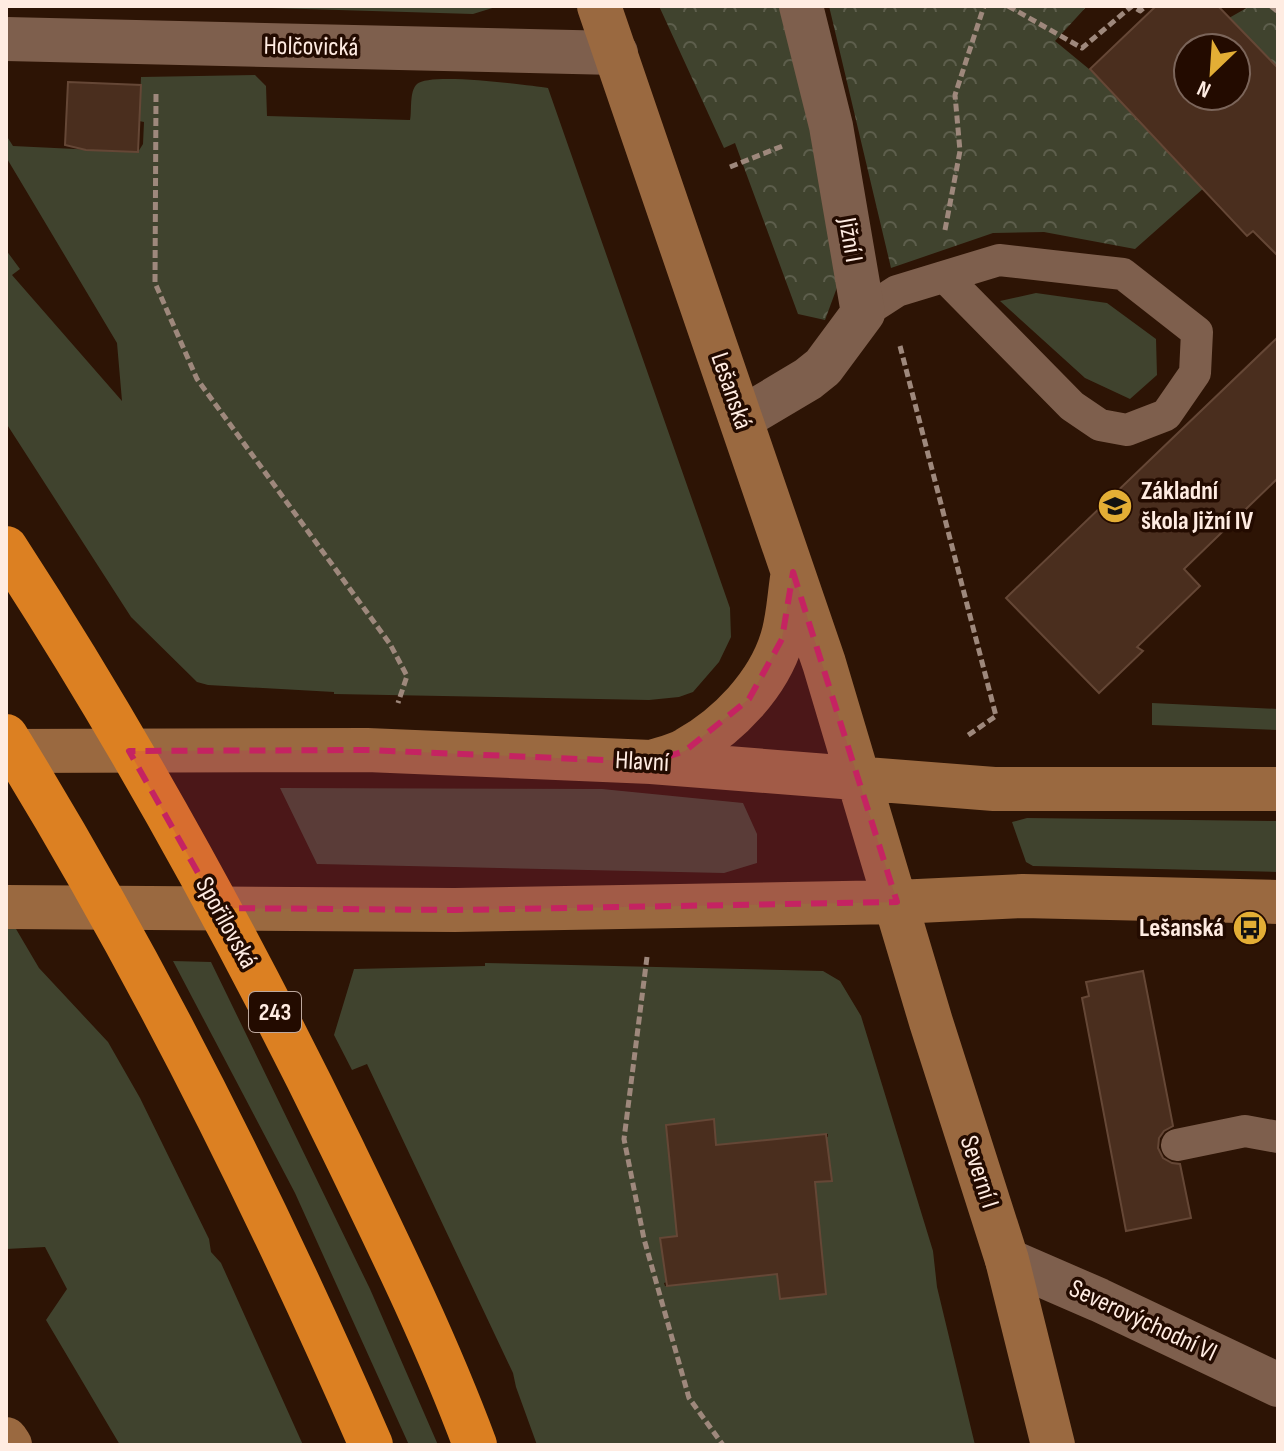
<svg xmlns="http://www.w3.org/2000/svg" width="1284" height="1451" font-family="'Sofia Sans Condensed',sans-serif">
<defs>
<pattern id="park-crowns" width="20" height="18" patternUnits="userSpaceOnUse" patternTransform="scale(2)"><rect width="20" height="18" fill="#40432e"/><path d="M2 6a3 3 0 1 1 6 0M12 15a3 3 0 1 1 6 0" fill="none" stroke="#5d5e4c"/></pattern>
</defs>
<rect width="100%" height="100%" fill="#2d1405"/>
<path fill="#40432e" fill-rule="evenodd" d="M208 6H499L473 14Z
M255 75 266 86 267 116 410 120C412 111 409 91 417 84 430 72 527 85 548 88L730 608 731 637 719 662 693 692 679 697 649 700 334 694V692L208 685 197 682 131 617 6 423V250L20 269 12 275 122 401 117 343 6 157V135L13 146 138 152 143 144 144 122 139 121 141 77Z
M1036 293 1107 303 1156 339 1157 375 1130 399 1085 378 1000 301Z
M1152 703 1278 709V730L1152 725Z
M280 788 602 789 743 803 757 834V863L724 873 317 864Z
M1027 818 1278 821V872L1033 866 1026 862 1012 822Z
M6 912 39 968 108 1042 140 1098 209 1239 211 1252 221 1263 303 1445H120L46 1320 67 1289 45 1247 6 1249Z
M173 961 211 962 370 1289 438 1445H409L295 1193Z
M485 963 823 971 840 981 861 1016 933 1251 937 1287 975 1445H537L516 1387 513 1373 367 1064 352 1070 334 1035 354 969 485 966ZM713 1120 716 1145 828 1134V1137H822L827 1178H832V1181L815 1182 826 1295 823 1289 780 1299 777 1274 665 1286 664 1283 670 1281 677 1236 666 1125H669L670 1130Z"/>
<path fill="url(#park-crowns)" d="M659 6H784L811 116 839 282 825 320 798 314 735 143 724 148Z
M829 6H1087L1055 41 1089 69 1205 187 1135 249 1044 232 993 233 891 268Z
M1250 6H1278V68L1229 18Z"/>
<path fill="#4a2e1e" stroke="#654736" stroke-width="2" fill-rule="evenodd" d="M1156 6H1218L1278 68V256L1253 231 1247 236 1090 69ZM1188 48H1236V96H1188Z
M68 82 141 85 138 152 86 150 65 145Z
M1278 337V478L1184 569 1200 586 1137 647 1143 651 1099 693 1006 598Z
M1143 971 1173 1126 1164 1131 1159 1138 1158 1148 1163 1158 1172 1163 1180 1164 1191 1218 1126 1231 1082 998 1089 996 1086 982Z
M714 1119 716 1145 826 1134 832 1181 815 1182 826 1294 780 1299 777 1274 667 1286 660 1238 677 1236 666 1125Z"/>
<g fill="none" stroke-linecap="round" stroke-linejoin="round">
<path stroke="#9e887c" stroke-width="5" stroke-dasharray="8 4" stroke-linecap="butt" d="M1008 6 1082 48 1132 6 1140 11 1146 6
M1271 6 1278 12
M156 94 155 283 197 379 390 644 407 676 398 703
M730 167 785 145
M945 230 960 151 955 95 984 6
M900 346 996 716 967 736
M647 957 624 1139 644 1239 689 1398 723 1445"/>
<path stroke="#7e5f4d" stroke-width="32" d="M863 313 897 291 999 260 1123 274 1197 332 1195 373 1166 415 1127 430 1100 425 1072 406 945 277
M1177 1145 1245 1131 1278 1137"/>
<path stroke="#7e5f4d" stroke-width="44" d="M6 39 616 53
M741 419 808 379 823 367 863 313 831 126 801 6
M1007 1260 1099 1300 1278 1385"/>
<path stroke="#9a6940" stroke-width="44" d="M599 6 824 663 931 1022 1007 1260 1053 1445
M6 751 367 750 651 762 994 789H1278
M652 762C664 758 677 755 687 749 728 726 768 685 782 639 788 620 789 598 792 578
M6 907 455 910 897 902 1023 896 1278 902
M6 1439 10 1445"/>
<path stroke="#dc8022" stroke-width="44" d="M6 548C131 740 241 941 341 1146 389 1245 437 1343 475 1445
M6 736C145 962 265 1201 371 1445"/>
</g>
<path fill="#c52362" fill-opacity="0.2" stroke="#c52362" stroke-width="6" stroke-dasharray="16 10" stroke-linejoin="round" d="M793 572 897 902 455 910 218 908 129 751 367 750 651 762 685 751 749 699 782 639Z"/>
<defs>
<g id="school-disc" transform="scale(1.8)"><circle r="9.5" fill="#e3ae35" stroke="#230b00"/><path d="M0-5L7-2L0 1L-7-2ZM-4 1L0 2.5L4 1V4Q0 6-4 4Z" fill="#111"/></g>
<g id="bus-disc" transform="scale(1.8)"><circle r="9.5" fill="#e3ae35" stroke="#230b00"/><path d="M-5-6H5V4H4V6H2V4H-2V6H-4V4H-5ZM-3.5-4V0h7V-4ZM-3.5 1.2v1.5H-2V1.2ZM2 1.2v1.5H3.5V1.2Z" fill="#111"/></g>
</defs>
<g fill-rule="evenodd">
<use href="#school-disc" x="1115" y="506"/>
<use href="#bus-disc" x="1250" y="928"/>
</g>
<g text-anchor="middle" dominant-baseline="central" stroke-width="7" stroke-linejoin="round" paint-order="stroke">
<rect fill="#230b00" stroke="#bda89e" stroke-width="2" x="249" y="992" width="52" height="40" rx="6"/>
<g font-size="24" font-weight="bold" fill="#ffece2">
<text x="275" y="1012">243</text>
</g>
<g font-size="26" fill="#ffece2" stroke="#230b00">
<text transform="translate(311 47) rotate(1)">Holčovická</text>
<text transform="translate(850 240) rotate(80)">Jižní I</text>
<text transform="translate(731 391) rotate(71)">Lešanská</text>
<text transform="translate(642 762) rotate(3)">Hlavní</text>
<text transform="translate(226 923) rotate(61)">Spořilovská</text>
<text transform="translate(979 1172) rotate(72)">Severní I</text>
<text transform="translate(1143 1321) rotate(25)">Severovýchodní VI</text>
</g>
<g font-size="26" font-weight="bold" fill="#ffece2" stroke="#230b00" text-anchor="start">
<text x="1141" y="491">Základní<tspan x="1141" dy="30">škola Jižní IV</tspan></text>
<text x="1224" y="928" text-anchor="end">Lešanská</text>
</g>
</g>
<rect width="1284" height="1451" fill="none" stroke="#ffece2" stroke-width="16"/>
<g transform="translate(1212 72) rotate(205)"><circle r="38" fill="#230b00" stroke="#7b655a" stroke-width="2"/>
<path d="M0-6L14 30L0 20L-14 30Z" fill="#e3ae35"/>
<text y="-12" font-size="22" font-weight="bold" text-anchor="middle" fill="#ffece2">N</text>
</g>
</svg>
